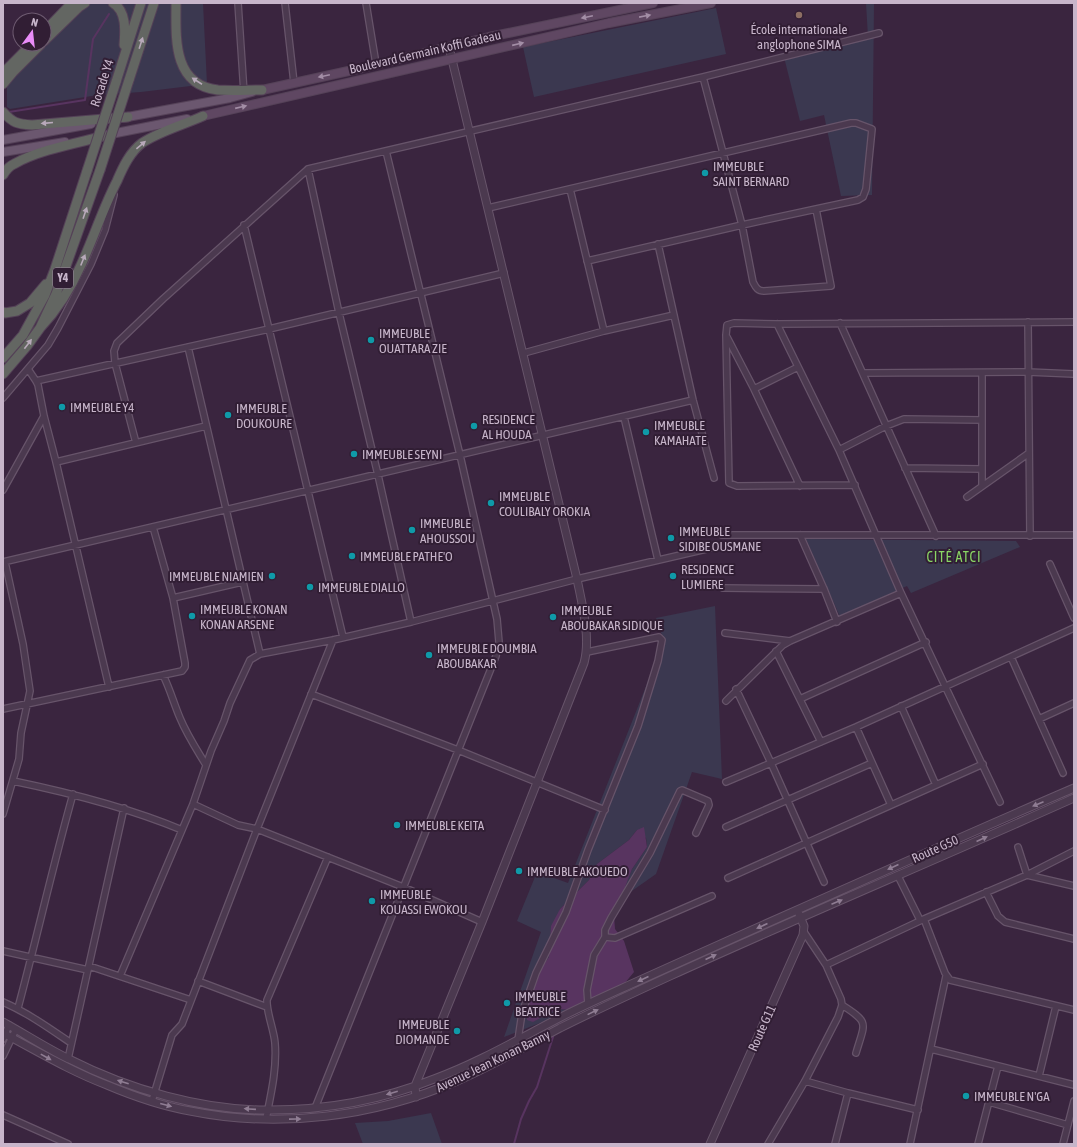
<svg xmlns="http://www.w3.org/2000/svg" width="1077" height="1147" font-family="'Asap Condensed',sans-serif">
<rect width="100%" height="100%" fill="#3a253f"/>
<path fill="#3b3850" d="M78 3H203L207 84 141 92 98 95 10 109 7 107V74Z
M866 3H874L872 195 841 196 824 115 800 121 784 57 868 37Z
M716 8 726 54 534 97 523 47Z
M806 539 1016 541 1020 547 911 593 907 586 840 617Z
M715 606 722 779 692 772 656 874 619 900 632 869 647 847 646 838 637 830 629 840 597 864 589 880 560 909 550 940 549 957 540 970 532 1022 557 1009 573 1010 504 1037 541 932 517 921 537 872 568 883 664 641 656 618Z
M431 1113 442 1144H363L355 1123 388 1121Z"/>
<path fill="#583460" d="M644 827 647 847 632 869 614 916 615 929 624 941 634 972 624 984 573 1010 557 1009 533 1022 527 1020 525 1005 540 970 549 957 551 926 560 909 589 880 597 864 629 840 637 830Z"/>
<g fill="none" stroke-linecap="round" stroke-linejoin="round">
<path stroke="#583460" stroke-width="2" d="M9 112 85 100 93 39 109 14
M514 1144 521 1119 529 1101 537 1087 554 1034"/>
<g stroke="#67546a" stroke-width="8">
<path id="minor" d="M238 3 244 93
M285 3 294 83
M366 3 376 64
M308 169 339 313 378 475 411 622
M570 189 604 331
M488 208 851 123H856L872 129 866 189 863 197 858 200 816 209
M244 225 343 637
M658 244 693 400 714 478
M587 261 742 225 816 209 831 286 764 291C758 291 756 288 753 282L742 225 703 77
M1028 322 1030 536
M840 323 936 536
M777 324 839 450 901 593 1000 802
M727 337 754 389 800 486
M524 353 604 331 674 315
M28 369 36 381 38 385 44 416 56 462 109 687
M863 373 1028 372 1074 374
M982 373V486
M36 381 269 329 504 273
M754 389 798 367
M3 398 48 345 58 328 91 264 105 230 114 195
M624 417 658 560
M136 443 115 363 114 351 117 343 163 299 308 169 703 77 879 33
M839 450 886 426 904 419 982 420
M56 462 206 426
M905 468 982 469
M855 485 737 486 729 483 726 335 727 325 734 323 777 324 1074 322
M3 490 44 416
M967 497 1029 453
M722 535H1074
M800 535 824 589 837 622
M3 562 693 400
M1050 564 1074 618
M723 588 824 589
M173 598 242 582
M725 633 790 641
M776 651 821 742
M260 654 333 640 411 622 577 579 715 547
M1011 657 1063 773
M163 675C170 689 174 704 180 718 187 735 197 750 206 765
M736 689 771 763 824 882
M311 694 458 750 605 810
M800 699 926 642
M726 701 783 645 790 641 901 593
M901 706 936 785
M3 709 182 671 185 667V663L173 598 153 527
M1039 719 1074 703
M856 727 891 805
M13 781C71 793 127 807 182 830
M726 782 856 727 1074 628
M193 804 238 825 257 829 403 887 482 922
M3 814 19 759 21 733 30 691 23 644 5 562
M726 827 872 763
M696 833 709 805 708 801 682 790 680 791 650 853 611 918 605 930V937L615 938 712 896
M1018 847 1027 875 1074 886
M898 876 920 920
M728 878 983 764
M986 892 998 916 1005 922 1074 939
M924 919 945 973 950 980 1074 1010
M3 951 88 970
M826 965 924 919 1027 875 1074 851
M89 966 191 1000
M120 976 193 804 211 751 224 721 230 703 250 660 260 654 188 347
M198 981 267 1007
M3 1002C28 1013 49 1028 71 1043
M588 1004 587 990 594 955 605 937
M842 1005C870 1023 865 1022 856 1053
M18 1008C37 937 53 865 73 794
M3 1039 9 1025
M518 1040 522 1013 536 973 566 912 588 850 638 726 658 661 662 640 659 637 587 652
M931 1049 1074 1085
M3 1056 16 1029
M68 1059 124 808
M1039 1076 1056 1006
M805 1081 848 1093 918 1110
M152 1101 172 1035 182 1024 257 829 333 640
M989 1102 1068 1125
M315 1108 496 656 499 642 497 619 460 455 386 151
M3 1115 68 1144
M266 1119C271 1094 277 1069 275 1043 274 1030 266 1011 267 1000L328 857
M768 1144 805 1081 838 1017 842 1005 841 999 826 965 804 932
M835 1144 848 1093
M910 1144 946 976
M978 1144 998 1066
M1063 1144 1074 1101"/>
</g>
<g stroke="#67546a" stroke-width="9">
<path id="tertiary" d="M3 1022C25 1034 46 1048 69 1059 128 1089 203 1111 270 1110 326 1110 382 1100 434 1079 480 1062 522 1037 565 1015 589 1003 614 992 638 981 783 916 928 851 1074 788
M3 1033C37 1051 70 1071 107 1085 133 1096 162 1106 190 1111 279 1129 373 1117 457 1081 492 1066 526 1046 560 1028 596 1010 633 993 670 976 804 915 940 858 1074 798
M416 1097 415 1086 482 922 584 663C591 638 582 604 577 579L449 47
M710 1144 803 935 804 926 799 914"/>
</g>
<g stroke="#554258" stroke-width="10">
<path id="secondary" d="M262 90 362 68 489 37 653 3
M203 116 609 23 711 3"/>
</g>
<g stroke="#554258" stroke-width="10">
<path id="primary" d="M122 118 230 98 252 92
M106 135 187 119
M3 140 91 124
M3 152 65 142"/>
</g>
<g stroke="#544157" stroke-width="11">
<path id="trunk" d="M113 3C127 11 125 32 124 45
M176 3C176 37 172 85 218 90 233 91 248 90 262 90
M44 32 72 3
M44 41 79 7 85 3
M3 73 32 44
M129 80 154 3
M116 82 141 3
M3 84 13 72 41 44
M3 112C13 123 17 124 32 125L128 117
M3 175C6 170 9 166 14 164 38 150 77 143 104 136
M3 312 5 313 17 311 30 303 46 284
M40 328C57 310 71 288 81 265 94 237 103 208 117 181 123 167 130 152 142 143 160 131 183 125 203 116
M3 358 23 335 45 295 55 269 87 171
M3 374 27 346 40 328 56 294 100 170"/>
</g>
<use href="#minor" stroke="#4b394f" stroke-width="5.5"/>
<use href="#tertiary" stroke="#4b394f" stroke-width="7"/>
<use href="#secondary" stroke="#5f4762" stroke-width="8"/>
<use href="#primary" stroke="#6b576f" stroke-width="8"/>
<use href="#trunk" stroke="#636662" stroke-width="9"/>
<g stroke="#544157" stroke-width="11" stroke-linecap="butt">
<path id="trunk-bridge" d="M100 170 129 80
M87 171 116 82"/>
</g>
<use href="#trunk-bridge" stroke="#636662" stroke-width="9"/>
</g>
<defs><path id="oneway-solid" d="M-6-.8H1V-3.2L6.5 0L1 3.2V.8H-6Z"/></defs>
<g fill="#a38ea6">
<use href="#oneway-solid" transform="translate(645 16) rotate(-11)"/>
<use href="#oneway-solid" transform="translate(587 17) rotate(168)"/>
<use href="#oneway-solid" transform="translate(518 44) rotate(-13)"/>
<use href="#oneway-solid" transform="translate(324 76) rotate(168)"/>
<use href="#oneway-solid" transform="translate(241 107) rotate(-13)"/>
</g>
<g fill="#b8a9ba">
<use href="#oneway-solid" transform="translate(141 43) rotate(-72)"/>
<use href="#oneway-solid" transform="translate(197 81) rotate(-147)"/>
<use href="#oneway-solid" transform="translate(47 123) rotate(175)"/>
<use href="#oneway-solid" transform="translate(141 145) rotate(-40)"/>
<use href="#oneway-solid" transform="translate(85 213) rotate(-71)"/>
<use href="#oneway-solid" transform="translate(83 260) rotate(-68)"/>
<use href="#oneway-solid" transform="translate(28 344) rotate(-53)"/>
</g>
<g fill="#8f7d93">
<use href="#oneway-solid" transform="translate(1038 804) rotate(157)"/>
<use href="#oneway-solid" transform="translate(982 839) rotate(-24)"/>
<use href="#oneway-solid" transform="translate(893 867) rotate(156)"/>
<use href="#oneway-solid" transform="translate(837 902) rotate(-23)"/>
<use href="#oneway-solid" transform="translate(762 926) rotate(156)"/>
<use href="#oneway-solid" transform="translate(711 957) rotate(-24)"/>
<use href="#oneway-solid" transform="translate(643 979) rotate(156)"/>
<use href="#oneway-solid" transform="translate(593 1012) rotate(-26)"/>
<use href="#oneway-solid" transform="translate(46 1057) rotate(29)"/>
<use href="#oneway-solid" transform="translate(123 1082) rotate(-162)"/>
<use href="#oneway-solid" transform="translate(392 1093) rotate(164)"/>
<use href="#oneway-solid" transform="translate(166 1105) rotate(15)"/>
<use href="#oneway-solid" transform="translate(250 1109) rotate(-176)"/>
<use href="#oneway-solid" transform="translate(295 1119) rotate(-1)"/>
</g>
<circle fill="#8d6e63" stroke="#311e34" stroke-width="1.5" cx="799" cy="15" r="4"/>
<g fill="#0f9aa8" stroke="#311e34" stroke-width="1.5">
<circle cx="705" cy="173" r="4"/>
<circle cx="371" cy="340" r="4"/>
<circle cx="62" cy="407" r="4"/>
<circle cx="228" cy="415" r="4"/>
<circle cx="474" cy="426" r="4"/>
<circle cx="646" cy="432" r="4"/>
<circle cx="354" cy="454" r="4"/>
<circle cx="491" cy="503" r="4"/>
<circle cx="412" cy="530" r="4"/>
<circle cx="671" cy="538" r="4"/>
<circle cx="352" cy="556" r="4"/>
<circle cx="272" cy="576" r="4"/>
<circle cx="673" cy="576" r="4"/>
<circle cx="310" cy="587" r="4"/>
<circle cx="192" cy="616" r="4"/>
<circle cx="553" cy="617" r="4"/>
<circle cx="429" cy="655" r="4"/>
<circle cx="397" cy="825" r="4"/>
<circle cx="519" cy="871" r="4"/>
<circle cx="372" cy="901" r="4"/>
<circle cx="507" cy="1003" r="4"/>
<circle cx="457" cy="1031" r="4"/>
<circle cx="966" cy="1096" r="4"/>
</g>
<g text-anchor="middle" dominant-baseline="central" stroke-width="4" stroke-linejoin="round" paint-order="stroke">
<rect fill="#311e34" stroke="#9a889d" stroke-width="1" x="53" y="268" width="20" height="20" rx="3"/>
<g font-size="12" font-weight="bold" fill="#c7b5ca">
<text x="63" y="278">Y4</text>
</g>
<g font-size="13" fill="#c7b5ca" stroke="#311e34" text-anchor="start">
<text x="799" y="29" text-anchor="middle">École internationale<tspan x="799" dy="15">anglophone SIMA</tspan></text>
<text x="713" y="166">IMMEUBLE<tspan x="713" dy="15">SAINT BERNARD</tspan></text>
<text x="379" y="333">IMMEUBLE<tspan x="379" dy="15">OUATTARA ZIE</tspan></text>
<text x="70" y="407">IMMEUBLE Y4</text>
<text x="236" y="408">IMMEUBLE<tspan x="236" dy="15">DOUKOURE</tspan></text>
<text x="482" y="419">RESIDENCE<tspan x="482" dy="15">AL HOUDA</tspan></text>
<text x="654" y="425">IMMEUBLE<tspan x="654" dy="15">KAMAHATE</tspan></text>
<text x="362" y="454">IMMEUBLE SEYNI</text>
<text x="499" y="496">IMMEUBLE<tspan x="499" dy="15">COULIBALY OROKIA</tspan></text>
<text x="420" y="523">IMMEUBLE<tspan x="420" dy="15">AHOUSSOU</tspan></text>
<text x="679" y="531">IMMEUBLE<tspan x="679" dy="15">SIDIBE OUSMANE</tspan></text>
<text x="360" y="556">IMMEUBLE PATHE'O</text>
<text x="681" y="569">RESIDENCE<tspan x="681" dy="15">LUMIERE</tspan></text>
<text x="264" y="576" text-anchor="end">IMMEUBLE NIAMIEN</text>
<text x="318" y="587">IMMEUBLE DIALLO</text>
<text x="200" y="609">IMMEUBLE KONAN<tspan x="200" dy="15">KONAN ARSENE</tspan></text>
<text x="561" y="610">IMMEUBLE<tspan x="561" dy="15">ABOUBAKAR SIDIQUE</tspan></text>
<text x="437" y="648">IMMEUBLE DOUMBIA<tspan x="437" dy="15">ABOUBAKAR</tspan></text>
<text x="405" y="825">IMMEUBLE KEITA</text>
<text x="527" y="871">IMMEUBLE AKOUEDO</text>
<text x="380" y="894">IMMEUBLE<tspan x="380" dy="15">KOUASSI EWOKOU</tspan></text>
<text x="515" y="996">IMMEUBLE<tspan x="515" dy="15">BEATRICE</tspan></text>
<text x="449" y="1024" text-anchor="end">IMMEUBLE<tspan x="449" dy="15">DIOMANDE</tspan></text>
<text x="974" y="1096">IMMEUBLE N'GA</text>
</g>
<g font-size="13" fill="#c7b5ca" stroke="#311e34">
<text transform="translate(425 52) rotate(-13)">Boulevard Germain Koffi Gadeau</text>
<text transform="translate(102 83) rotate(-72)">Rocade Y4</text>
<text transform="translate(935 849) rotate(-24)">Route G50</text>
<text transform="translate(762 1028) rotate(-66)">Route G11</text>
<text transform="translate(493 1061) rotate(-26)">Avenue Jean Konan Banny</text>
</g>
<g font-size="14" letter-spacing="1" fill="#89d565" stroke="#311e34">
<text x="954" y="557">CITÉ ATCI</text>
</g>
</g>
<rect width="1077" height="1147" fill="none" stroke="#c7b5ca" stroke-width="8"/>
<g transform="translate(32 32) rotate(15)"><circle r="19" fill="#311e34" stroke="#6d5a70"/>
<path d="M0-3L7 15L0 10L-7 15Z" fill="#e98cf8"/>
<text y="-6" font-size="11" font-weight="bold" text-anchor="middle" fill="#c7b5ca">N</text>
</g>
</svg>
